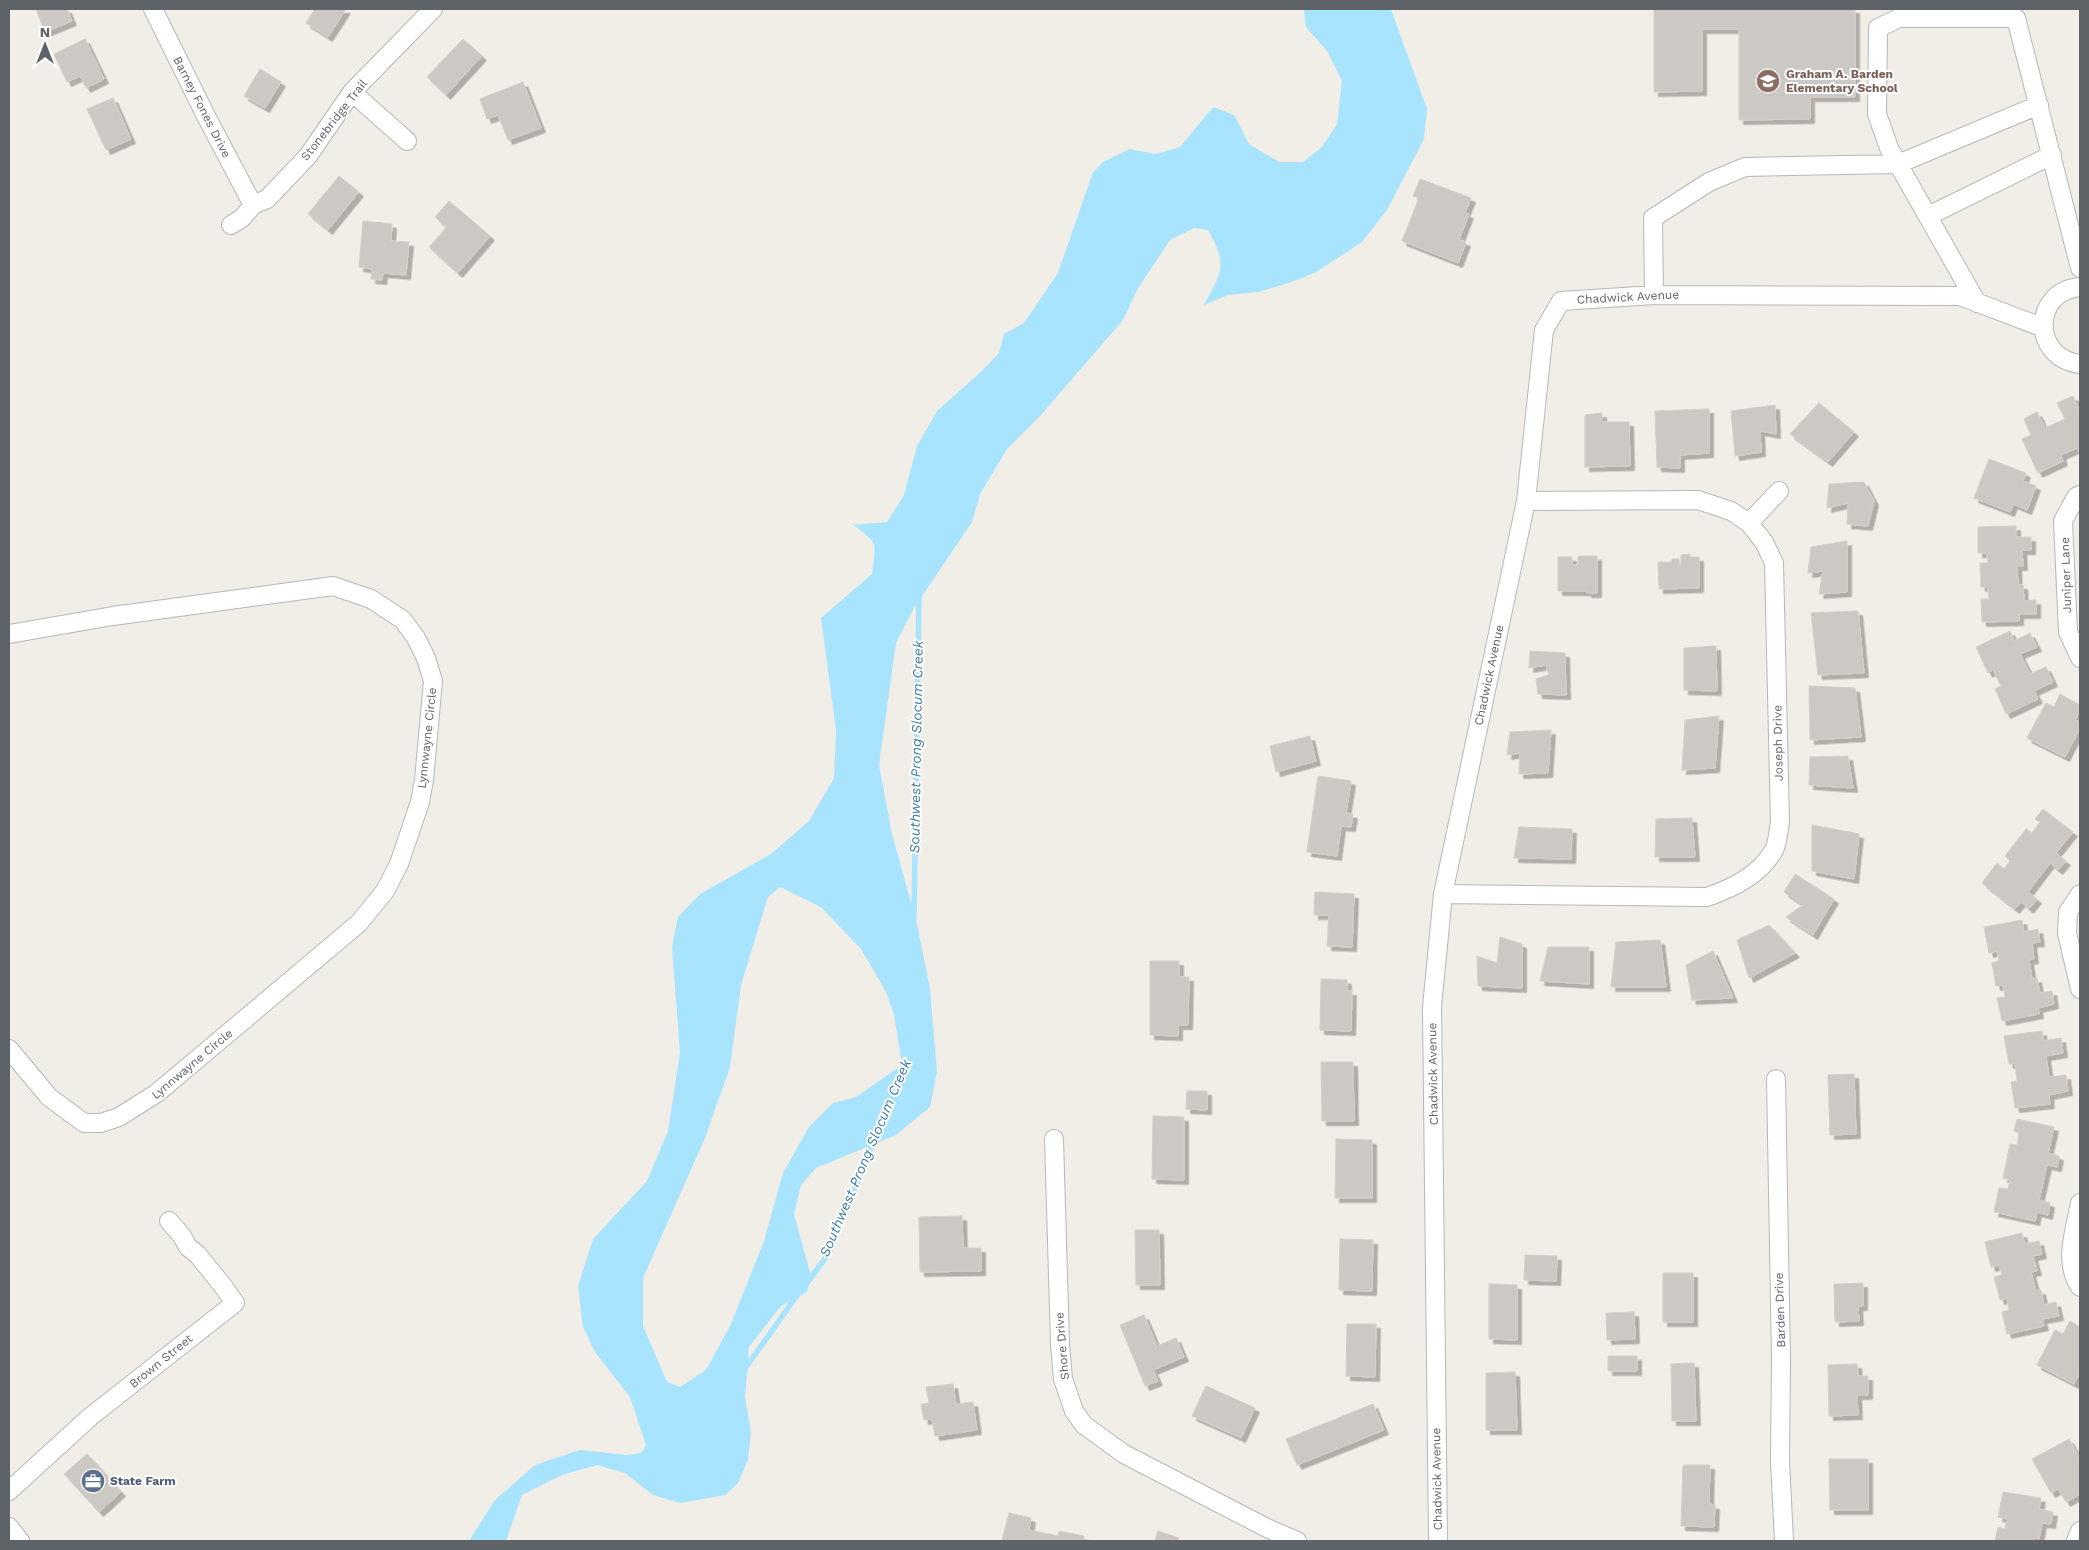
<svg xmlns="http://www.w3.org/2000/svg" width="2089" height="1550" font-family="'Work Sans',sans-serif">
<defs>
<filter id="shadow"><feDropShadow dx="4.5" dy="4.5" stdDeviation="0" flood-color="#0004"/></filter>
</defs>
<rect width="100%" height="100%" fill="#f1ede7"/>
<path fill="#a9e4ff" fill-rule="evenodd" d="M1304 9H1391L1427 109 1424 139 1387 210 1362 242 1316 272 1292 282 1258 292 1228 295 1204 305C1222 271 1228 266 1208 230L1194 228 1170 240 1137 290 1123 320 1040 416 1007 449 980 494 972 522 914 608 896 643 879 765 892 834 917 924 930 989 937 1072 930 1107 896 1135 816 1168 801 1185 794 1214 811 1276 807 1292 781 1306 749 1347 745 1397 751 1432 748 1460 738 1483 725 1495 680 1503 653 1495 625 1473 597 1465 562 1475 522 1495 506 1541H469L495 1500 535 1465 580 1450 626 1455 641 1453 646 1445 630 1397 595 1352 583 1327 578 1286 593 1239 647 1181 668 1131 680 1053 672 947 678 917 700 894 771 854 809 821 834 778 836 730 821 618 872 574C876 543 879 543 853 525L887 522 904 495 917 446 937 411 982 371 999 353 1004 334 1024 323 1058 273 1093 172 1103 162 1130 149 1156 154 1180 147 1213 107 1234 115 1249 144 1279 162H1303L1322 147 1337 124 1342 81 1327 51 1306 27ZM780 887 821 907 861 949 886 992 894 1015 902 1065 856 1097 833 1103 809 1127 783 1173 764 1241 731 1324 706 1370 680 1387 667 1382 643 1326V1278L705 1138 730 1067 741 985 768 897Z"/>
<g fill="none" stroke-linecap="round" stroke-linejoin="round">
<path stroke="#a9e4ff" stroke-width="5.5" d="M914 918 919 595
M807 1283 829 1253 875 1138
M744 1370 798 1294"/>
</g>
<path fill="#ccc8c3" stroke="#d6cec5" filter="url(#shadow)" d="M36 9H67L72 21 45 32Z
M315 9H346L328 37 306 23Z
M1654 9H1855V97H1810V119L1739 120V29H1702V91L1654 92Z
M85 39 104 79 86 88 80 76 67 82 54 54Z
M463 39 482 56 446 95 427 77Z
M260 69 281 82 265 108 244 96Z
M523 82 541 128 508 140 498 115 487 119 480 99Z
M113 98 131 139 106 150 87 109Z
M339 176 359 192 328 230 308 214Z
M1420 179 1471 198 1465 213 1469 214 1459 240 1466 242 1458 263 1402 241 1419 198 1413 196Z
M449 201 490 236 458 273 429 247 447 227 435 217Z
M363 221 392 224 391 241 409 242 406 275 383 273 382 280 371 279 372 269 359 267Z
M2073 396 2080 412V453L2077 448 2061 455 2063 461 2038 473 2022 439 2031 435 2024 419 2037 412 2045 428 2065 419 2057 403Z
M1819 403 1854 432 1828 462 1790 434Z
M1775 405 1776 434 1760 431 1761 452 1735 456 1731 411Z
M1709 409V453L1680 455V468L1657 467 1655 411Z
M1602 413V422H1629L1630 466 1585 467V415Z
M1989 459 2026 473 2023 481 2036 486 2027 510 2013 504 2010 512 1974 498Z
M1864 482 1874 501 1868 526 1847 524 1848 503 1827 508 1829 484Z
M2016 526V537H2031V550H2022L2023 566H2017L2018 585H2023L2024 601 2036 600V614H2019V621L1982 622 1981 599H1989L1988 587H1981L1980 563H1988L1987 553H1978V527Z
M1847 541V592L1819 594 1823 571 1808 573 1811 547Z
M1690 554V557H1699V588L1659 589 1658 562H1672V559H1679V566H1681V555Z
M1578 556H1597V593H1587V591H1558V557H1572V565H1578Z
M1858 611 1864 673 1818 675 1811 613Z
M2010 631 2014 641 2030 633 2037 647 2020 654 2030 674 2046 667 2053 682 2034 691 2038 699 2006 714 1995 689 2001 686 1993 670 1988 673 1976 647Z
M1716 646 1717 691 1684 690V648Z
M1530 651 1565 653 1566 695 1538 694 1536 679 1549 675 1546 665 1529 668Z
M1809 686 1855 688 1861 737 1810 740Z
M2060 694 2080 705V710L2075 720 2080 722V728L2065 757 2027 738 2046 703 2054 707Z
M1719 716 1715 768 1682 770 1685 720Z
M1551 730 1548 773 1519 774 1520 753 1507 755 1510 732Z
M1310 736 1316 761 1276 772 1270 746Z
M1848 756 1853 788 1809 785 1810 757Z
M1318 776 1351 781 1346 813 1353 814 1351 827 1341 826 1337 856 1307 852Z
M2043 809 2073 832 2056 853 2066 861 2058 870 2050 863 2028 892 2037 899 2029 909 2021 902 2015 909 1982 883 1997 863 2004 869 2010 861 2005 856 2026 829 2032 833 2040 822 2035 819Z
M1692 818 1695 857H1655L1656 819Z
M1812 825 1859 834 1854 879 1812 871Z
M1519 827 1572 829 1571 859 1514 858Z
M1795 874 1834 899 1813 935 1786 917 1803 905 1784 892Z
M1315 892 1354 894 1352 947 1327 946 1329 915H1314Z
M2022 920 2024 932 2038 929 2040 942 2032 943 2034 959 2029 960 2032 979 2037 978 2040 993 2052 991 2054 1004 2038 1008 2039 1014 2002 1021 1997 998 2005 997 2003 985 1996 986 1992 963 1999 961 1997 951 1989 953 1984 927Z
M1769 925 1795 953 1749 978 1737 940Z
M1500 937 1522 944V988L1478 986 1477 956 1497 963Z
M1660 940 1666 987H1611L1616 942Z
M1548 947H1589V984L1540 981Z
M1713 951 1733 998 1692 1000 1686 965Z
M1150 961H1179V977H1189L1188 1025H1178V1036L1150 1035Z
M1321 979 1347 980V991H1352L1351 1031 1320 1030Z
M2042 1031 2043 1041 2061 1038 2063 1053 2046 1056 2049 1077 2066 1075 2068 1091 2049 1095 2050 1104 2015 1108 2011 1082 2017 1081 2015 1063 2009 1064 2004 1036Z
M1321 1062H1353L1354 1121H1322Z
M1854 1074 1856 1134 1830 1135 1828 1075Z
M1187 1091H1207V1110L1186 1109Z
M1153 1116 1184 1117V1180L1152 1179Z
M2017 1119 2054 1127 2048 1153 2059 1156 2057 1167 2047 1165 2039 1200 2050 1203 2048 1215 2037 1212 2035 1221 1994 1212 1999 1188 2008 1189 2010 1180 2003 1178 2010 1144 2017 1145 2019 1133 2014 1131Z
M1336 1139 1372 1140V1198H1335Z
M962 1216 963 1248H981V1271L920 1272 919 1217Z
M1135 1230H1159L1160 1285H1136Z
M2022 1233 2025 1244 2039 1241 2042 1254 2033 1256 2037 1271 2031 1272 2036 1291 2041 1290 2044 1305 2056 1302 2059 1316 2042 1319 2044 1326 2007 1334 2002 1312 2009 1310 2007 1298 2000 1300 1994 1277 2002 1275 1999 1265 1991 1267 1985 1242Z
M1340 1239 1373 1240 1372 1291 1339 1290Z
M1525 1255 1557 1256 1556 1281 1524 1280Z
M1663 1273H1693V1322H1663Z
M1863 1283V1306H1858L1859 1321 1835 1322 1834 1284Z
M1489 1284 1517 1285V1340L1489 1339Z
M1634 1312 1635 1339 1607 1340 1606 1313Z
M1144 1315 1157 1346 1176 1338 1184 1357 1153 1370 1158 1381 1145 1386 1120 1325Z
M2070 1321 2080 1327V1373L2074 1384 2037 1365 2055 1330 2063 1334Z
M1347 1324H1376L1375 1377 1346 1376Z
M1608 1356H1637V1371H1608Z
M1694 1363 1696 1421H1672L1671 1364Z
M1857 1364 1858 1376H1868V1395H1857L1858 1415 1829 1416 1828 1365Z
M1515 1372 1517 1430H1486V1373Z
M953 1384 956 1404 973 1402 977 1430 935 1436 932 1419 924 1420 921 1404 929 1403 926 1387Z
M1206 1386 1255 1408 1241 1438 1192 1416Z
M1373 1404 1384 1430 1297 1465 1286 1439Z
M2069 1439 2080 1459V1494L2066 1502 2058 1489 2051 1493 2032 1459Z
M87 1454 121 1492 99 1512 64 1474Z
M1829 1459H1868V1510H1830Z
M1683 1465H1710L1709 1504 1715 1505 1714 1527 1681 1526Z
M2003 1492 2041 1498 2039 1509 2053 1512 2051 1524 2042 1523 2039 1539 2034 1538 2033 1541H1995L1998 1527 2005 1529 2007 1519 1998 1517Z
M1009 1513 1031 1518 1029 1530 1058 1536 1059 1531 1084 1536 1083 1541H1002Z
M1158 1531 1179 1538 1178 1541H1155Z"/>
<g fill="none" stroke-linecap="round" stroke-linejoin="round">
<g stroke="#b4b8bb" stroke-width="20">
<path id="minor" d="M153 9 207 118 253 205
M352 92 407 141
M1928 216 2052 155
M231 225 242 218 253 205 267 199 308 156 352 92 433 9
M2080 287C2032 291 2031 358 2080 364
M1654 295 1653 218 1709 182 1745 167 1898 164 2039 105
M1977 303 1889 148 1877 114 1878 28 1899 18H2016L2080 268
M2080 495 2076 497 2063 521 2068 632 2080 658
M1749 523 1779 491
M9 634 113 616 333 586 371 599 403 620 416 638 426 658 433 681 424 780 420 802 399 864 385 891 359 923 157 1093 119 1117 101 1123H84L49 1097 9 1049
M1443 894 1707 897C1733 888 1760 875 1774 850 1778 843 1778 831 1780 823L1774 563 1764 542 1749 523 1731 511 1698 500 1526 501
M2080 894 2068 912 2067 933 2080 989
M1776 1079 1781 1359 1780 1461 1784 1541
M1054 1139 1060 1344 1063 1379 1074 1411 1084 1425 1124 1454 1269 1529 1297 1541
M2080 1203C2075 1230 2063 1262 2080 1287
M9 1491 90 1417 235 1303 223 1286 197 1254 188 1247 182 1236 169 1221
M9 1527 20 1541
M1438 1541 1432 1007 1443 894 1526 501 1544 330 1561 301 1654 295 1960 296 2044 328
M2076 1541 2080 1531"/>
</g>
<use href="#minor" stroke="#fff" stroke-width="18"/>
</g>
<defs>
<g id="school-disc" transform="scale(1.25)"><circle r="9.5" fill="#8d6e63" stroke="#fff"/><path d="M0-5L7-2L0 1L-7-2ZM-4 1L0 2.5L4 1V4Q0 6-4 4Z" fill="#fff"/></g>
<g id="office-disc" transform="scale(1.25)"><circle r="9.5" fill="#5c6f8a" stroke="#fff"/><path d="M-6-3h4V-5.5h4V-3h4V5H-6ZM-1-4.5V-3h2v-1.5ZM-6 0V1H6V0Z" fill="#fff"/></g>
</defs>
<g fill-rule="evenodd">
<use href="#school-disc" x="1768" y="81"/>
<use href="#office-disc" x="93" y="1481"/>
</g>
<g text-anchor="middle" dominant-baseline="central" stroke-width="4" stroke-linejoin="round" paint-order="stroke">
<g font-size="12" font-weight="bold" fill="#785e54" stroke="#fff" text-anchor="start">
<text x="1786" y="74">Graham A. Barden<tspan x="1786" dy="14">Elementary School</tspan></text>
</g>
<g font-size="12" fill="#5e6367" stroke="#fff">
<text transform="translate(202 107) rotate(63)">Barney Fones Drive</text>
<text transform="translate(334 120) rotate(-52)">Stonebridge Trail</text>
<text transform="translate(1628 297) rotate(-3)">Chadwick Avenue</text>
<text transform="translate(2066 575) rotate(-92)">Juniper Lane</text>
<text transform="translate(1489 675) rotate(-78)">Chadwick Avenue</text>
<text transform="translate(427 738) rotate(-84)">Lynnwayne Circle</text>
<text transform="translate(1778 743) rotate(-91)">Joseph Drive</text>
<text transform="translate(192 1064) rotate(-40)">Lynnwayne Circle</text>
<text transform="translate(1433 1074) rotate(-91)">Chadwick Avenue</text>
<text transform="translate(1780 1310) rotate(-92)">Barden Drive</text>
<text transform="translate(1062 1346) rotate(-95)">Shore Drive</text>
<text transform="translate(161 1361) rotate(-39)">Brown Street</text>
<text transform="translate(1437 1479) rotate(-91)">Chadwick Avenue</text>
</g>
<g font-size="12" font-weight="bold" fill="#4e5e75" stroke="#fff" text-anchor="start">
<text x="110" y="1481">State Farm</text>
</g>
<g font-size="14" font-style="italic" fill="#3b7ba3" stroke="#fff">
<text transform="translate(916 747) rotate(-89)">Southwest Prong Slocum Creek</text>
<text transform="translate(865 1158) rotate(-67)">Southwest Prong Slocum Creek</text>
</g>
</g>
<rect width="2089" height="1550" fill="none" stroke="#5e6367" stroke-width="20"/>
<g transform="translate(45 45)" stroke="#ffffff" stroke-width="4" paint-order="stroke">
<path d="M0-4L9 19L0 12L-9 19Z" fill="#5e6367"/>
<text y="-8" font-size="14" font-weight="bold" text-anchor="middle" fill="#5e6367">N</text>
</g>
</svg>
